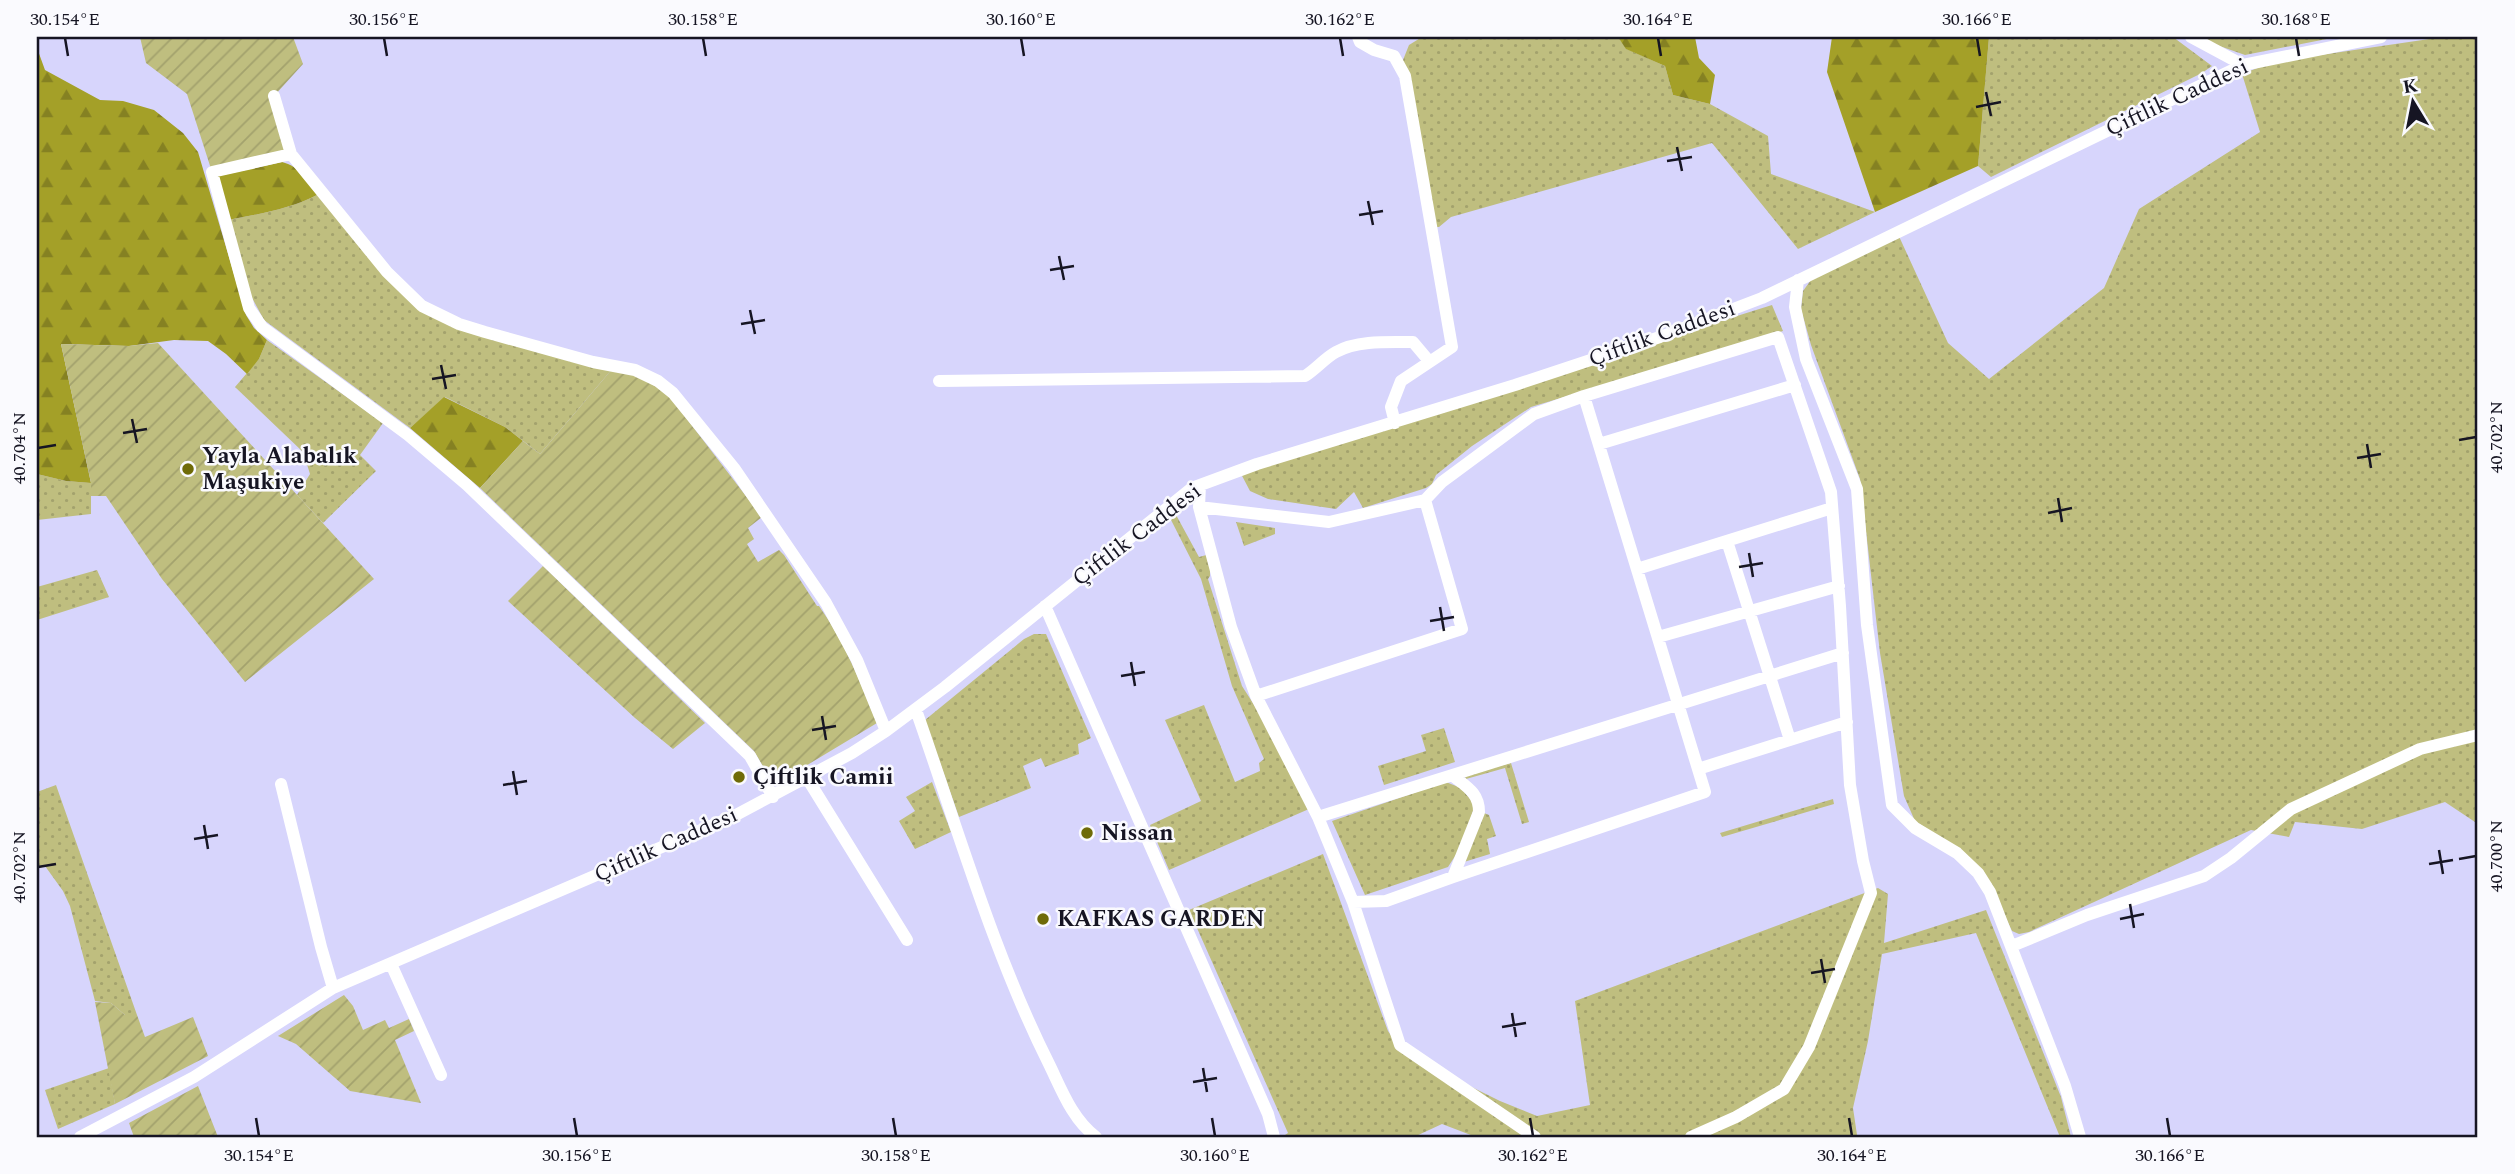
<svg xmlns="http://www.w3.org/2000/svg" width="2515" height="1174" font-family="Spectral,serif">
<defs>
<pattern id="grass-dots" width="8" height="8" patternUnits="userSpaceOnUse" patternTransform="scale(1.75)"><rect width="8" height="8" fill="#bfbe7f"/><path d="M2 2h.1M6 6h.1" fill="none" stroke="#a3a26d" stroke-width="1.8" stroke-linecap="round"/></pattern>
<pattern id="forest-firs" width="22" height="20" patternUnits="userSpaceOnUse" patternTransform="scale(1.75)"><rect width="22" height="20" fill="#a4a028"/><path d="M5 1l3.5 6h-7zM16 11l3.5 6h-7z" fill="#858122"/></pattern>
<pattern id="garden-furrows" width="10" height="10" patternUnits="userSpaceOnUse" patternTransform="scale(1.75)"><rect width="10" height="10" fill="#bfbe7f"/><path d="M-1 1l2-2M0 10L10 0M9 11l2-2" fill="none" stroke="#a3a26d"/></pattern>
</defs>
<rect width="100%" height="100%" fill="#d7d5fc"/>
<path fill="url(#grass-dots)" d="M1422 37H1618L1627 49 1665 66 1673 95 1710 104 1768 136 1771 174 1875 212 1798 249 1712 143 1451 217 1439 227H1427L1399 70 1409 45Z
M1989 37H2173L2212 66 2202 73 1991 177 1978 166Z
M2194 37H2337L2245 55Z
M2443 37H2478V824L2445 802 2362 829 2295 822 2289 837 2251 830 2029 932 2019 934 2012 931 1983 870 1954 846 1915 821 1904 796 1880 653 1860 479 1811 345 1801 309 1803 291 1811 280 1897 232 1948 343 1989 379 2104 288 2139 209 2260 132 2242 74 2273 62Z
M319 194 417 308 613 368 540 454 505 427 445 397 410 428 264 320 251 296 228 220C259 214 291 209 319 194Z
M1772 305 1783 331 1531 407 1472 446 1436 475 1432 484 1426 488 1363 508 1354 492 1336 509 1268 499 1250 491 1240 472Z
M267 340 383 423 360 455 376 471 323 523 297 495 310 474 303 452 235 387 259 359Z
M37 474 66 481 91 483V514L37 520Z
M1175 513 1199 557 1210 554V576L1208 579 1242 686 1258 711 1309 809 1169 870 1150 825 1201 801 1165 720 1204 705 1235 782 1260 771 1259 763 1264 759 1232 686 1201 579 1169 516Z
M1236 522 1275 528V534L1244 546Z
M97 570 109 597 37 620V587Z
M1034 634H1046L1091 738 1078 744 1079 754 1045 767 1041 758 1023 766 1031 788 959 817 925 720 1024 639Z
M1444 728 1455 762 1384 785 1378 766 1426 751 1421 735Z
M1511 763 1529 822 1522 824 1505 768 1466 779 1464 775Z
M932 782 951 832 915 849 899 821 915 811 906 797Z
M1446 782 1461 788 1475 805 1461 847 1448 867 1365 895 1332 821Z
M56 785 137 1015H125L111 1003 95 1001 70 906 63 891 45 866 37 869V792Z
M1833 799 1834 804 1722 837 1720 833Z
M1484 813 1489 815 1496 836 1487 839 1490 854 1464 862Z
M1323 854 1388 1031 1403 1053 1500 1101 1537 1116 1590 1105 1575 1001 1878 888 1888 894 1884 943 1986 910 2061 1097 2071 1137H2060L1976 933 1882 954 1868 1041 1853 1108 1857 1135 1830 1137H1476L1442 1124 1414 1137H1282L1288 1133 1189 910Z
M109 1068 115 1104 58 1129 45 1090Z"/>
<path fill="url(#forest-firs)" d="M1618 37H1695L1699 58 1715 75 1710 104 1673 95 1665 66 1626 49Z
M1832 37H1989L1978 166 1875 212 1827 72Z
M37 48 45 70 100 100 123 101 154 110 183 133 198 152 246 315 254 328 267 340 259 359 247 374 226 354 208 341 174 340 129 346 61 344 91 483 66 481 37 474Z
M282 162C299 166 308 181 319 194 291 209 259 214 228 220L218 176Z
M444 397 505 427 523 441 480 488 410 428Z"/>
<path fill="url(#garden-furrows)" d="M140 37H293L303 64 274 96 291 154 212 172 187 94 146 63Z
M158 343 374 579 245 682 162 579 106 496H91V483L61 344 128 346Z
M613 368 634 374 667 393 762 517 748 528 754 539 747 544 758 562 779 550 784 555 817 606H819C845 642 860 682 877 723L774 785 754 751 480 488 523 441 540 454Z
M543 566 705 723 673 749 635 718 508 601Z
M344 995 353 1006 363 1030 385 1020 389 1028 409 1019 414 1031 395 1040 421 1103 350 1091 296 1044 278 1036Z
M95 1002 111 1003 125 1015H137L145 1037 193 1017 208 1056 115 1104Z
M198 1086 218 1137H134L129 1123Z"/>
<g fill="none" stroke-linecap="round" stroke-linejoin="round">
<path stroke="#fff" stroke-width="12" d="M1358 37 1360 42 1374 50 1394 56 1405 76 1452 347 1401 381 1391 407 1395 423
M2191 37 2243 65
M274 96 291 154 387 272 422 306 459 324 485 332 593 362 635 370 658 381 673 393 734 468 826 603 857 660 886 731
M291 154 212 172 249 308 262 327 408 435 467 485 750 756 773 797
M1798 280 1795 307 1806 359 1857 489 1867 625 1892 805 1915 828 1957 853 1978 873 1990 892 2065 1086 2080 1137
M939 381 1305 376C1316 369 1325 358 1336 352 1357 340 1389 342 1413 342L1429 361
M1584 396 1778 337 1831 492 1840 606 1850 785 1863 861 1871 893 1809 1047 1784 1089 1736 1117 1691 1137
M1599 444 1795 385
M1199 507 1329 522 1425 500 1442 482 1534 414 1584 396 1705 792 1453 877 1386 901 1353 902 1318 817 1256 696 1231 627 1199 507 1200 485
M1727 541 1790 740
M1637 569 1832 508
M1045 606 1268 1114 1274 1137
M1658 637 1839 586
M1256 696 1462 629 1425 500
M916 710C958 829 993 953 1050 1066 1062 1091 1073 1120 1096 1137
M1698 769 1847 722
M807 778 907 940
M281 784 321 947 333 988
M1318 817 1843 653
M1453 877 1479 812C1479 793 1467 787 1453 776
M1353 902 1400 1045 1535 1137
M2012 946 2087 915 2204 876 2231 858 2291 809 2420 749 2478 735
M391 964 441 1075
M80 1137 194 1077 333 988 734 816 852 753 886 731 945 687 1192 488 1257 464 1515 385 1660 337 1762 298 2243 65 2381 37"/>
</g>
<path fill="none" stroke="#161523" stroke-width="2.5" d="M65 38 68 56M384 38 387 56M703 38 706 56M1021 38 1024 56M1340 38 1343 56M1658 38 1661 56M1977 38 1980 56M2296 38 2299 56M1986 92 1991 116M1976 107 2001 102M1677 147 1682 171M1667 161 1692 157M1368 201 1373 225M1359 215 1383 211M1059 256 1064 280M1050 270 1074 266M750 310 755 334M741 324 765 320M441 365 446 389M432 379 456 375M132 419 137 443M123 433 147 429M2459 440 2476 437M2367 444 2371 468M38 448 56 445M2357 458 2381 454M2058 498 2062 522M2048 513 2072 508M1749 553 1753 577M1739 567 1763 563M1440 607 1444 631M1430 621 1454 617M1131 662 1135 686M1121 676 1145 672M822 716 826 740M812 730 836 726M513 771 517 795M503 785 527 781M204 825 208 849M194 839 218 835M2439 850 2443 874M2459 859 2476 856M2429 864 2453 860M38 867 56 864M2130 904 2134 928M2120 919 2144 914M1821 959 1825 983M1811 973 1835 969M1512 1013 1516 1037M1502 1027 1526 1023M1203 1068 1207 1092M1193 1082 1217 1078M256 1118 259 1136M574 1118 577 1136M893 1118 896 1136M1212 1118 1215 1136M1530 1118 1533 1136M1849 1118 1852 1136M2167 1118 2170 1136"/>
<g fill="#6f6b08" stroke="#fafafe" stroke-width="2.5">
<circle cx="188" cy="469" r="7"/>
<circle cx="739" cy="777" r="7"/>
<circle cx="1087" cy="833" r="7"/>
<circle cx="1043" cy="919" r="7"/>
</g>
<g text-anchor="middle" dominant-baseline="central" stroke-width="5" stroke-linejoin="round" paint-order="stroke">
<g font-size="23" fill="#161523" stroke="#fafafe">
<text transform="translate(2177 98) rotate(-25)">Çiftlik Caddesi</text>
<text transform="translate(1662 334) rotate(-20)">Çiftlik Caddesi</text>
<text transform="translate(1137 535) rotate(-37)">Çiftlik Caddesi</text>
<text transform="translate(666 845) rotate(-24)">Çiftlik Caddesi</text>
</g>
<g font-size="23" font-weight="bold" fill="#161523" stroke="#fafafe" text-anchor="start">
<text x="202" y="456">Yayla Alabalık<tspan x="202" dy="26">Maşukiye</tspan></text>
<text x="753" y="777">Çiftlik Camii</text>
<text x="1101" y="833">Nissan</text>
<text x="1057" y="919">KAFKAS GARDEN</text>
</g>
</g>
<rect width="2515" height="1174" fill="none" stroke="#fafafe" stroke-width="77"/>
<g transform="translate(2413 102) rotate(350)" stroke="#fafafe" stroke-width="5" paint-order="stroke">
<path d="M0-5L12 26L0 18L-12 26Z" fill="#161523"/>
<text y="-10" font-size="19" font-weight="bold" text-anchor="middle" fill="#161523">K</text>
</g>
<rect x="38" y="38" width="2438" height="1098" fill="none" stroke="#161523" stroke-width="2.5"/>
<g font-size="18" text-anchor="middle" fill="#161523">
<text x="65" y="25">30.154°E</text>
<text x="384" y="25">30.156°E</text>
<text x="703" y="25">30.158°E</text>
<text x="1021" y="25">30.160°E</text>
<text x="1340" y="25">30.162°E</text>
<text x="1658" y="25">30.164°E</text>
<text x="1977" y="25">30.166°E</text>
<text x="2296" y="25">30.168°E</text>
<text transform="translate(2496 437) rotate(-90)" y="6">40.702°N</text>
<text transform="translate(19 448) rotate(-90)" y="6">40.704°N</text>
<text transform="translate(2496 856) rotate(-90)" y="6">40.700°N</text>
<text transform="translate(19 867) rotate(-90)" y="6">40.702°N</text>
<text x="259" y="1161">30.154°E</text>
<text x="577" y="1161">30.156°E</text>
<text x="896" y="1161">30.158°E</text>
<text x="1215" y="1161">30.160°E</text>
<text x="1533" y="1161">30.162°E</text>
<text x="1852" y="1161">30.164°E</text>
<text x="2170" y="1161">30.166°E</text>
</g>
</svg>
